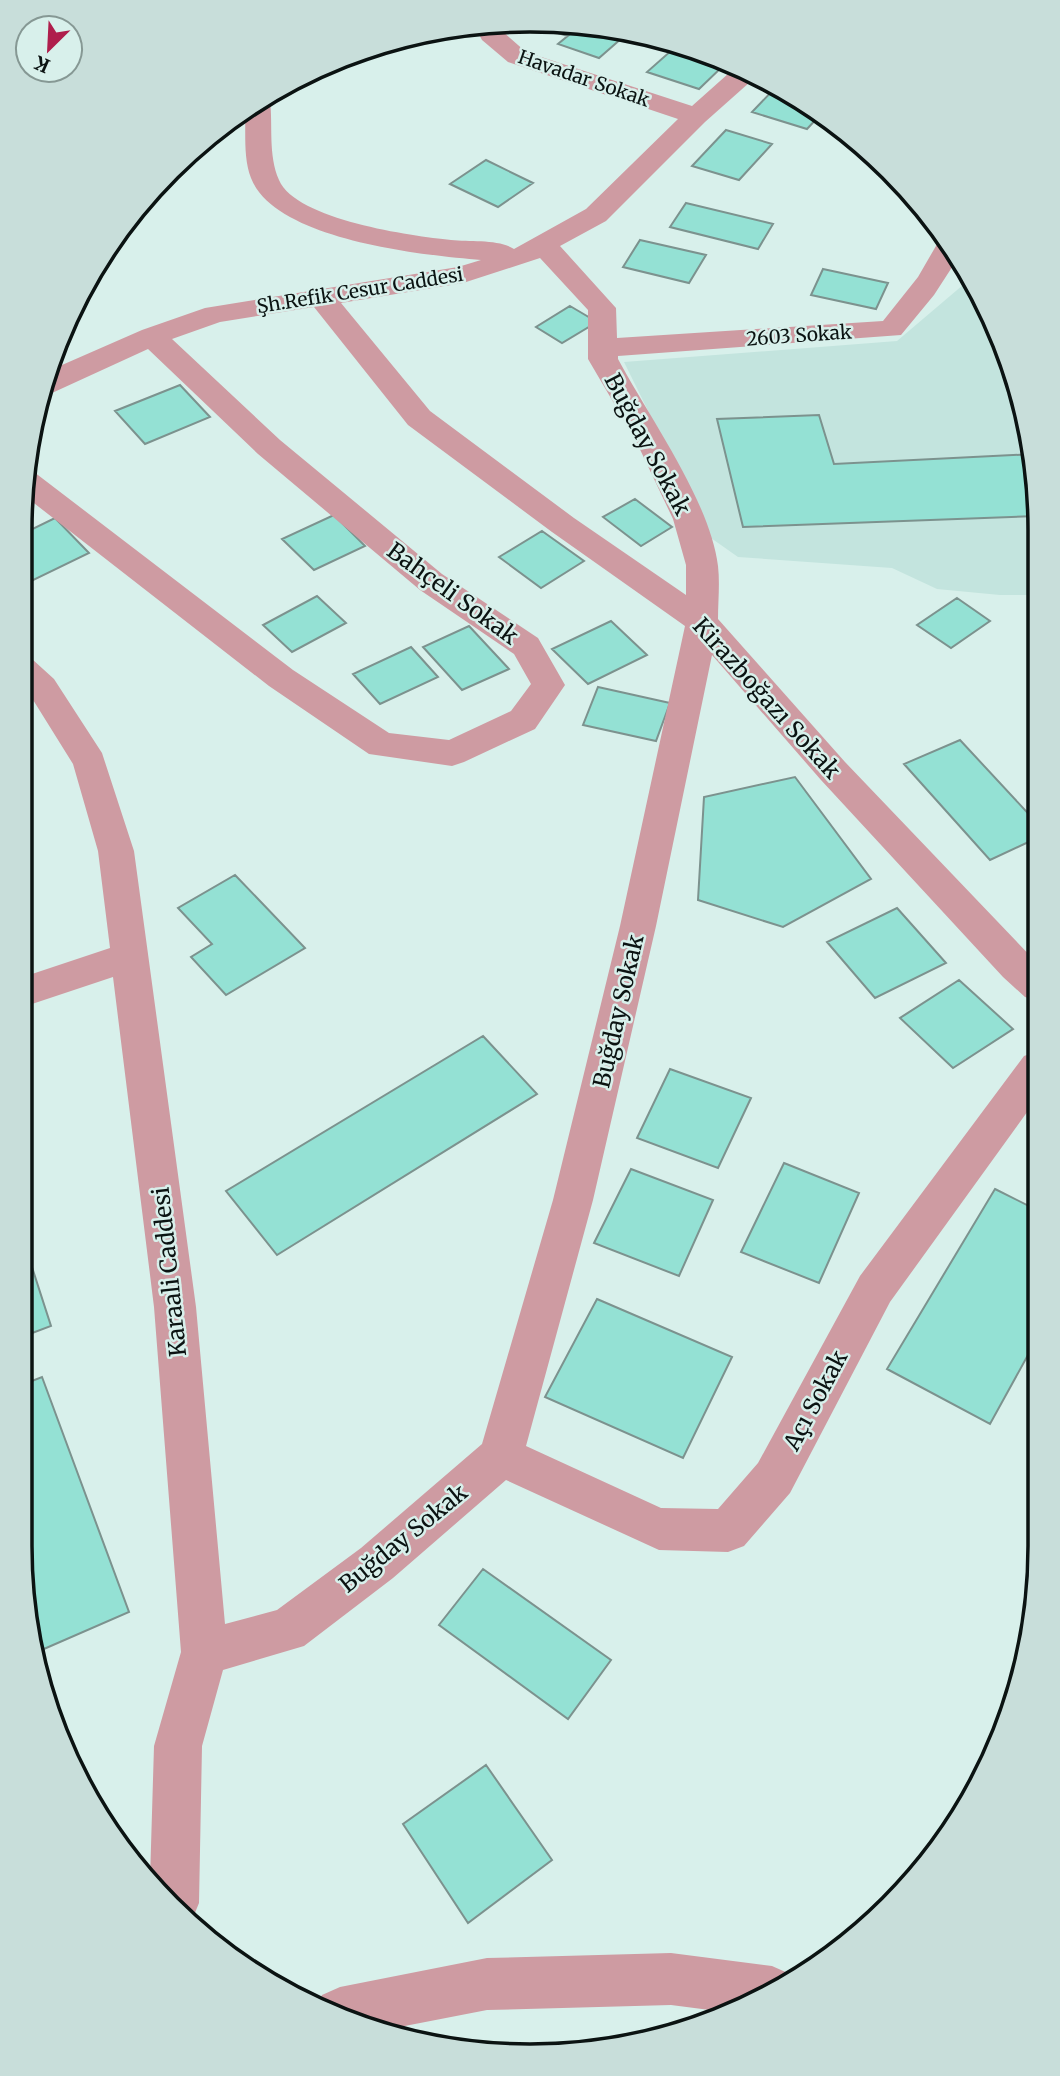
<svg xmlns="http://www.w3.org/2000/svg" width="1060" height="2076" font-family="Merriweather,serif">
<rect width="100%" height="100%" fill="#d8f0eb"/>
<path fill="#c3e4de" d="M970 279 1002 335 1036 463 1037 595H1000L937 589 892 568 738 557 711 538 624 362 897 341Z"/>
<path fill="#94e1d4" stroke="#7c928e" stroke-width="2" d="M564 20 583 23 567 36 526 23Z
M581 25 622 38 599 58 558 44Z
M647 34 663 37 711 55 706 59 641 39Z
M673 49 706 59 724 65 699 89 647 72Z
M776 87 820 115 807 129 752 112Z
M726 130 772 144 739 180 692 166Z
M486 160 533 183 498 207 450 184Z
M686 203 773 224 758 249 670 227Z
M640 240 706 255 689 283 623 267Z
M823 269 888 283 876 309 811 295Z
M570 306 597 322 562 343 536 327Z
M180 385 210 417 145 444 115 411Z
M819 415 834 464 1034 454 1036 516 743 527 717 419Z
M635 499 672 527 641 546 603 517Z
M334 515 365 546 314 570 282 539Z
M55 518 89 553 21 586 20 535Z
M542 531 584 561 541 588 499 557Z
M317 596 346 623 292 652 263 625Z
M957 598 990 621 951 648 917 625Z
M611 621 647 655 588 684 552 649Z
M469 626 509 669 462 690 423 647Z
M411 647 438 677 380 704 353 674Z
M598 687 670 703 656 741 583 725Z
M960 740 1037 823V838L990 860 904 764Z
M795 777 871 879 783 927 698 900 704 797Z
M235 875 305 948 226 995 191 957 212 944 178 908Z
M897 908 946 963 875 998 827 942Z
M959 980 1013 1029 953 1068 900 1018Z
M483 1036 537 1094 277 1255 226 1191Z
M670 1069 751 1098 718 1168 637 1138Z
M784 1163 859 1193 819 1283 741 1252Z
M631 1169 713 1200 679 1276 594 1243Z
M995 1189 1039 1211V1335L990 1424 887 1369Z
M20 1230 51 1326 19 1338Z
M597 1299 732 1357 683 1458 545 1397Z
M42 1377 129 1612 37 1652 19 1546V1386Z
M483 1569 611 1660 568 1719 439 1625Z
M486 1765 552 1860 468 1923 403 1824Z"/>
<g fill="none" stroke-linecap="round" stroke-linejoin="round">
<path fill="#ce9ba2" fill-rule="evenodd" d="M473 23H497L502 31 526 52 692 106 738 65 759 74 705 122 606 221 560 246 616 308 617 338 883 321 918 277 940 239 946 238 958 258 934 295 901 335 618 356V359C649 417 710 501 718 566 720 583 718 602 718 619L845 762 1038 964V1001L1025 997 1003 977 821 780 712 655 656 926 593 1200 526 1446 661 1508 718 1509 758 1463 860 1276 1024 1056 1038 1051V1097L890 1302 790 1493 744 1546 728 1552 659 1550 506 1480 393 1578 304 1646 223 1670 202 1746 199 1903 192 1920 150 1880 154 1746 181 1652 154 1307 113 977 20 1008V978L110 948 98 851 73 764 30 695 20 686V655L32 659 54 679 102 753 134 851 196 1307 225 1624 277 1610 361 1548 482 1444 553 1200 620 926 685 626 552 532 408 425 314 307 220 322 172 339 280 440 442 574 538 638 565 685 535 729 464 762 452 766 369 754 269 686 21 493 25 469 34 472 293 670 389 733 449 740 511 711 531 684 514 654 420 590 258 454 148 349 52 393 38 394 46 372 142 330 205 308 458 267 481 260C423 255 275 240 251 178 243 157 246 132 245 109L265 94 270 100C273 126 268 155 279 180 296 220 412 236 451 240 470 242 499 239 514 249L586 209 678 119 508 62 482 40ZM540 258 588 310V359L636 441 673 519 686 565V595L574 518 430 411 341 303 463 283Z
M671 1953 772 1966 790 1974 792 1978 756 2004 733 2013 671 2005 487 2010 379 2031 318 2003 322 1995 340 1987 487 1958Z"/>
</g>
<g text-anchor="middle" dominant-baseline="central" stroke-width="5" stroke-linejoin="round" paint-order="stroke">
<g font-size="19" fill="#0b1312" stroke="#d8f0eb">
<text transform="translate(584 78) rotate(19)">Havadar Sokak</text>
<text transform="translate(360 290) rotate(-9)">Şh.Refik Cesur Caddesi</text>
<text transform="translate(799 335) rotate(-4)">2603 Sokak</text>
</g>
<g font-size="23" fill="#0b1312" stroke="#d8f0eb">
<text transform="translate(648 444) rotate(62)">Buğday Sokak</text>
<text transform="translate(453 593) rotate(36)">Bahçeli Sokak</text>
<text transform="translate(767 698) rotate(48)">Kirazboğazı Sokak</text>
<text transform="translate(618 1011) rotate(-77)">Buğday Sokak</text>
<text transform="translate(169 1272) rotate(-96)">Karaali Caddesi</text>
<text transform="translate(815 1400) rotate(-62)">Açı Sokak</text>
<text transform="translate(403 1538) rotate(-39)">Buğday Sokak</text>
</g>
</g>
<path d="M0 0H1060V2076H0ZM530 32H530A498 498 0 0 1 1028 530V1546A498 498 0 0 1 530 2044H530A498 498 0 0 1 32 1546V530A498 498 0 0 1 530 32Z" fill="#c8deda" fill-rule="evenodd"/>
<path fill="none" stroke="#0b1312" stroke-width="3.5" d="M530 32H530A498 498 0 0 1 1028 530V1546A498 498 0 0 1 530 2044H530A498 498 0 0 1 32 1546V530A498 498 0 0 1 530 32Z"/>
<g transform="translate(49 49) rotate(204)"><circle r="33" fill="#d8f0eb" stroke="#869894" stroke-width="2"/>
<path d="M0-5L12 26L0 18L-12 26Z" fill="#af1e4c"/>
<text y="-10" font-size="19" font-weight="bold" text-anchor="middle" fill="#0b1312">K</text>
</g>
</svg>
